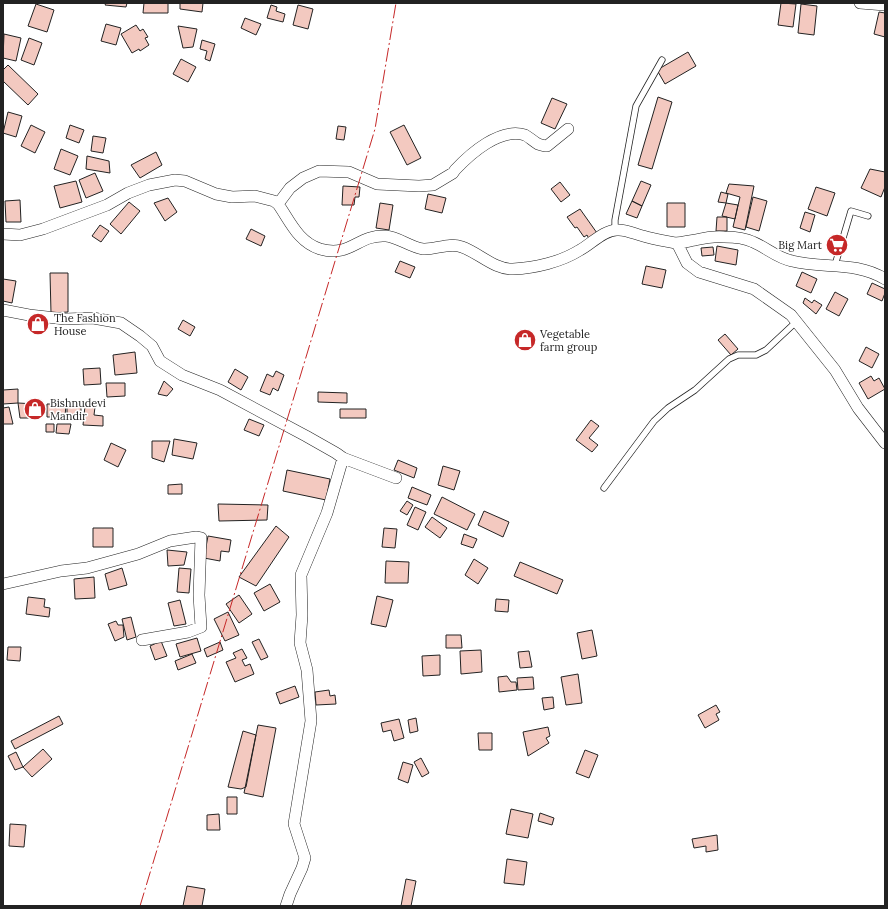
<svg xmlns="http://www.w3.org/2000/svg" width="888" height="909" font-family="Lora,serif">
<rect width="100%" height="100%" fill="#fff"/>
<path fill="#f3c9c0" stroke="#222" d="M106 3H127L126 7 105 5Z
M144 3H168V13H143Z
M180 3H203L202 12 180 9Z
M781 3 796 4 793 27 778 25Z
M36 4 54 10 47 32 28 26Z
M801 4 817 6 814 35 798 33Z
M271 5 277 7 276 11 285 14 283 22 267 18Z
M298 5 313 9 308 29 293 25Z
M879 12 885 13V37L874 34Z
M245 18 261 24 256 35 241 28Z
M106 24 121 28 116 45 101 41Z
M136 25 140 31 143 29 148 37 145 38 149 45 140 51 139 49 132 53 121 34Z
M178 26 197 29 193 47 183 48Z
M4 34 21 38 16 61 3 58Z
M29 38 42 43 34 65 21 60Z
M202 40 215 44 210 61 205 59 207 51 200 49Z
M688 52 696 66 665 84 657 70Z
M181 59 196 67 188 82 173 74Z
M8 65 38 94 28 105 3 81V70Z
M658 97 672 102 652 169 638 165Z
M552 98 567 104 555 129 541 123Z
M8 112 22 116 16 137 3 133Z
M31 125 45 132 35 153 21 146Z
M70 125 84 130 79 143 66 138Z
M404 125 421 158 407 165 390 132Z
M338 126 346 127 344 140 336 139Z
M93 136 106 138 103 153 91 151Z
M61 149 78 156 70 175 54 169Z
M156 152 162 165 140 178 131 165Z
M87 156 109 161 110 173 86 169Z
M870 169 885 172V187L881 197 861 188Z
M95 173 103 191 86 198 79 180Z
M76 181 82 202 60 208 54 186Z
M641 181 651 185 642 206 632 201Z
M560 182 570 195 561 202 551 189Z
M729 184 754 186 745 230 733 227 740 197 726 193Z
M343 186 360 187 359 197H355L354 205H342Z
M816 187 835 193 827 216 808 209Z
M721 192 728 194 726 203 718 202Z
M428 194 446 198 442 213 425 209Z
M753 197 767 201 759 231 746 227Z
M168 198 177 212 165 221 154 203Z
M20 200 21 222H6L5 201Z
M632 201 642 206 637 218 626 214Z
M129 202 140 211 121 234 110 224Z
M380 203 393 205 389 230 376 228Z
M667 203H685V227H667Z
M726 203 738 205 735 219 722 216Z
M580 209 597 233 589 239 587 235 584 237 577 227 575 228 567 217Z
M805 212 815 215 810 232 800 228Z
M717 217H727V231H716Z
M100 225 109 231 101 242 92 236Z
M251 229 265 236 261 246 246 239Z
M717 246 738 250 736 265 715 261Z
M713 247 714 255 702 256 701 248Z
M400 261 415 267 410 278 395 272Z
M646 266 666 270 662 288 642 284Z
M802 272 817 279 811 293 796 286Z
M50 273H68V312L51 313Z
M3 279 16 281 12 303 3 301Z
M872 283 885 289V293L882 301 867 294Z
M835 292 848 299 839 316 826 309Z
M805 298 812 303 814 300 822 305 816 314 803 303Z
M183 320 195 327 190 336 178 329Z
M725 334 738 349 731 355 718 340Z
M866 347 879 354 872 368 859 361Z
M135 352 137 373 115 375 113 355Z
M100 368 101 384 84 385 83 369Z
M235 369 248 377 241 390 228 382Z
M276 371 284 375 278 391 273 388 270 395 260 391 267 374 273 377Z
M871 376 874 381 879 378 885 389 868 399 859 383Z
M164 381 173 389 167 396 158 394Z
M106 383H125V396L107 397Z
M18 389V403L3 404V390Z
M318 392 347 393V403L318 402Z
M18 403 36 404 40 418H20Z
M81 403V416H67V404Z
M47 404H66L65 417H47Z
M85 406 95 407 94 415 103 416V426L83 425Z
M9 407 13 424H3V408Z
M340 409H366V418H340Z
M249 419 264 425 259 436 244 430Z
M591 420 599 426 589 438 598 445 592 452 576 440Z
M46 424H54V432H46Z
M57 424H71L69 434 56 433Z
M174 439 197 443 193 459 172 455Z
M152 441H170L164 462 152 458Z
M111 443 126 450 118 467 104 460Z
M398 460 417 468 414 478 394 470Z
M443 466 460 471 454 490 438 485Z
M287 470 330 479 326 500 283 491Z
M182 484V494H168V485Z
M412 487 431 495 427 505 408 498Z
M442 497 475 514 467 530 434 514Z
M407 501 413 505 407 515 400 511Z
M218 504 268 505 267 520 219 521Z
M415 507 426 512 418 530 407 525Z
M484 511 509 522 503 537 478 525Z
M432 517 447 528 440 538 425 527Z
M276 526 289 537 256 586 239 577Z
M93 528H113V547H93Z
M384 528 397 529 395 548 382 547Z
M464 534 477 539 473 548 461 544Z
M208 536 231 540 229 552 221 551 220 561 204 558Z
M167 550 187 552 184 565 168 566Z
M474 559 488 568 478 584 465 575Z
M386 561 409 562 408 583H385Z
M520 562 563 580 557 594 514 576Z
M122 568 127 585 109 590 105 574Z
M179 568 191 569 189 593 177 592Z
M94 577 95 598 75 599 74 579Z
M270 584 280 602 264 611 254 593Z
M239 595 252 614 239 623 226 604Z
M377 596 393 600 386 627 371 624Z
M28 597 45 599 44 607 50 608 49 617 26 614Z
M496 599 509 600 508 612 495 611Z
M180 600 186 624 174 626 168 603Z
M228 612 239 635 225 641 214 619Z
M131 617 136 637 127 640 122 619Z
M116 621 118 625H123L124 637 115 641 108 624Z
M592 630 597 656 582 659 577 633Z
M446 635H461L462 648H446Z
M197 638 201 651 180 657 176 644Z
M259 639 268 657 261 660 252 642Z
M161 641 167 656 155 660 150 646Z
M220 642 223 650 207 657 204 649Z
M8 647H21L20 661 7 660Z
M242 649 247 658 242 660 245 666 250 664 254 674 235 682 226 662 236 658 233 653Z
M481 650 482 672 461 674 460 651Z
M529 651 532 667 520 668 518 652Z
M192 654 196 663 178 670 175 661Z
M440 655V675L423 676 422 656Z
M578 674 582 703 566 705 561 677Z
M507 676 511 682H516L517 690 499 692 498 677Z
M533 677 534 689 518 690 517 678Z
M295 686 299 697 280 704 276 693Z
M329 690 330 696 335 695 336 704 316 705 315 692Z
M553 697 554 708 544 710 542 698Z
M716 705 720 712 716 714 719 720 705 728 698 715Z
M59 716 63 724 15 749 11 741Z
M416 718 418 731 410 733 408 720Z
M399 719 404 738 394 741 391 730 383 732 381 723Z
M258 725 276 728 263 797 244 793Z
M548 727 550 736 546 738 549 743 528 756 523 732Z
M243 731 256 735 246 787 241 789 228 787Z
M478 733H492V750H479Z
M43 749 52 759 32 777 23 767Z
M585 750 598 755 589 778 576 773Z
M16 752 23 767 15 770 8 756Z
M421 758 429 773 422 777 414 762Z
M403 762 413 765 408 783 398 779Z
M227 797H237V814H227Z
M511 809 533 814 528 838 506 834Z
M540 813 554 818 552 825 538 821Z
M219 814 220 830H207V815Z
M10 824 26 825 24 847 9 846Z
M717 835 718 850 706 852V846L694 848 692 839Z
M507 859 527 862 524 885 504 883Z
M406 879 416 881 411 906H401Z
M187 886 205 889 202 906H183Z"/>
<g fill="none" stroke-linecap="round" stroke-linejoin="round">
<g stroke="#222" stroke-width="7">
<path id="lane" d="M615 230V220L636 106 662 60
M835 265 851 211 868 216
M604 488 654 421 668 408 695 390 729 359 738 355H756L766 350 796 322"/>
</g>
<g stroke="#222" stroke-width="12">
<path id="street" d="M860 3 885 5
M278 204 290 188 303 178 319 171 349 172 377 184 419 186 433 185 453 173 455 170C470 154 500 127 525 135 529 137 533 141 538 144 541 145 544 146 547 146L568 129
M3 234 20 235 43 229 107 205 128 193 149 185 175 180 185 181 216 194 232 197 255 196 274 201 278 204C290 221 298 242 320 249 351 258 358 234 386 236 398 237 410 247 423 249 436 250 448 242 462 247 479 253 495 270 513 269 535 268 561 262 580 250 591 244 604 230 617 230 625 229 635 234 643 236 653 239 665 241 675 243 681 243 689 241 695 240 704 238 715 236 724 237 734 237 745 238 753 242 767 248 777 258 792 261 823 269 856 261 885 279
M677 243 687 263 699 272 754 289 791 315 835 370 858 408 885 443
M3 310 29 315 65 319 93 318 121 323 140 336 152 346 160 361 182 375 220 390 306 436 336 453 343 458 396 478
M3 584 61 571 87 568 138 554 170 541 196 537 201 538 199 595 201 627 188 632 142 640
M286 906 290 894 302 868 305 858 294 824 311 721 307 670 300 643 302 615 301 575 327 513 343 458"/>
</g>
<use href="#lane" stroke="#fff" stroke-width="5.5"/>
<use href="#street" stroke="#fff" stroke-width="11"/>
<path stroke="#c62828" stroke-width="1" stroke-dasharray="14 3 2 3" stroke-linecap="butt" d="M140 906 375 129 396 3"/>
</g>
<defs>
<g id="supermarket-disc" transform="scale(1.15)"><circle r="9.5" fill="#c62828" stroke="#fff"/><path d="M-6-5.5h2.5l.6 2H6L4.5 2H-2.5L-4.4-4H-6ZM-1.5 3.2a1.3 1.3 0 1 0 .1 0ZM3 3.2a1.3 1.3 0 1 0 .1 0Z" fill="#fff"/></g>
<g id="shop-disc" transform="scale(1.15)"><circle r="9.5" fill="#c62828" stroke="#fff"/><path d="M-5-2.5h2.3a2.7 3.5 0 0 1 5.4 0H5L5.5 6h-11ZM-1.5-2.5h3a1.5 2.3 0 0 0-3 0Z" fill="#fff"/></g>
</defs>
<g fill-rule="evenodd">
<use href="#supermarket-disc" x="837" y="245"/>
<use href="#shop-disc" x="38" y="324"/>
<use href="#shop-disc" x="525" y="340"/>
<use href="#shop-disc" x="35" y="409"/>
</g>
<g text-anchor="middle" dominant-baseline="central" stroke-width="3" stroke-linejoin="round" paint-order="stroke">
<g font-size="11" fill="#222" stroke="#fff" text-anchor="start">
<text x="822" y="245" text-anchor="end">Big Mart</text>
<text x="54" y="318">The Fashion<tspan x="54" dy="13">House</tspan></text>
<text x="540" y="334">Vegetable<tspan x="540" dy="13">farm group</tspan></text>
<text x="50" y="403">Bishnudevi<tspan x="50" dy="13">Mandir</tspan></text>
</g>
</g>
<rect width="888" height="909" fill="none" stroke="#222222" stroke-width="8"/>
</svg>
